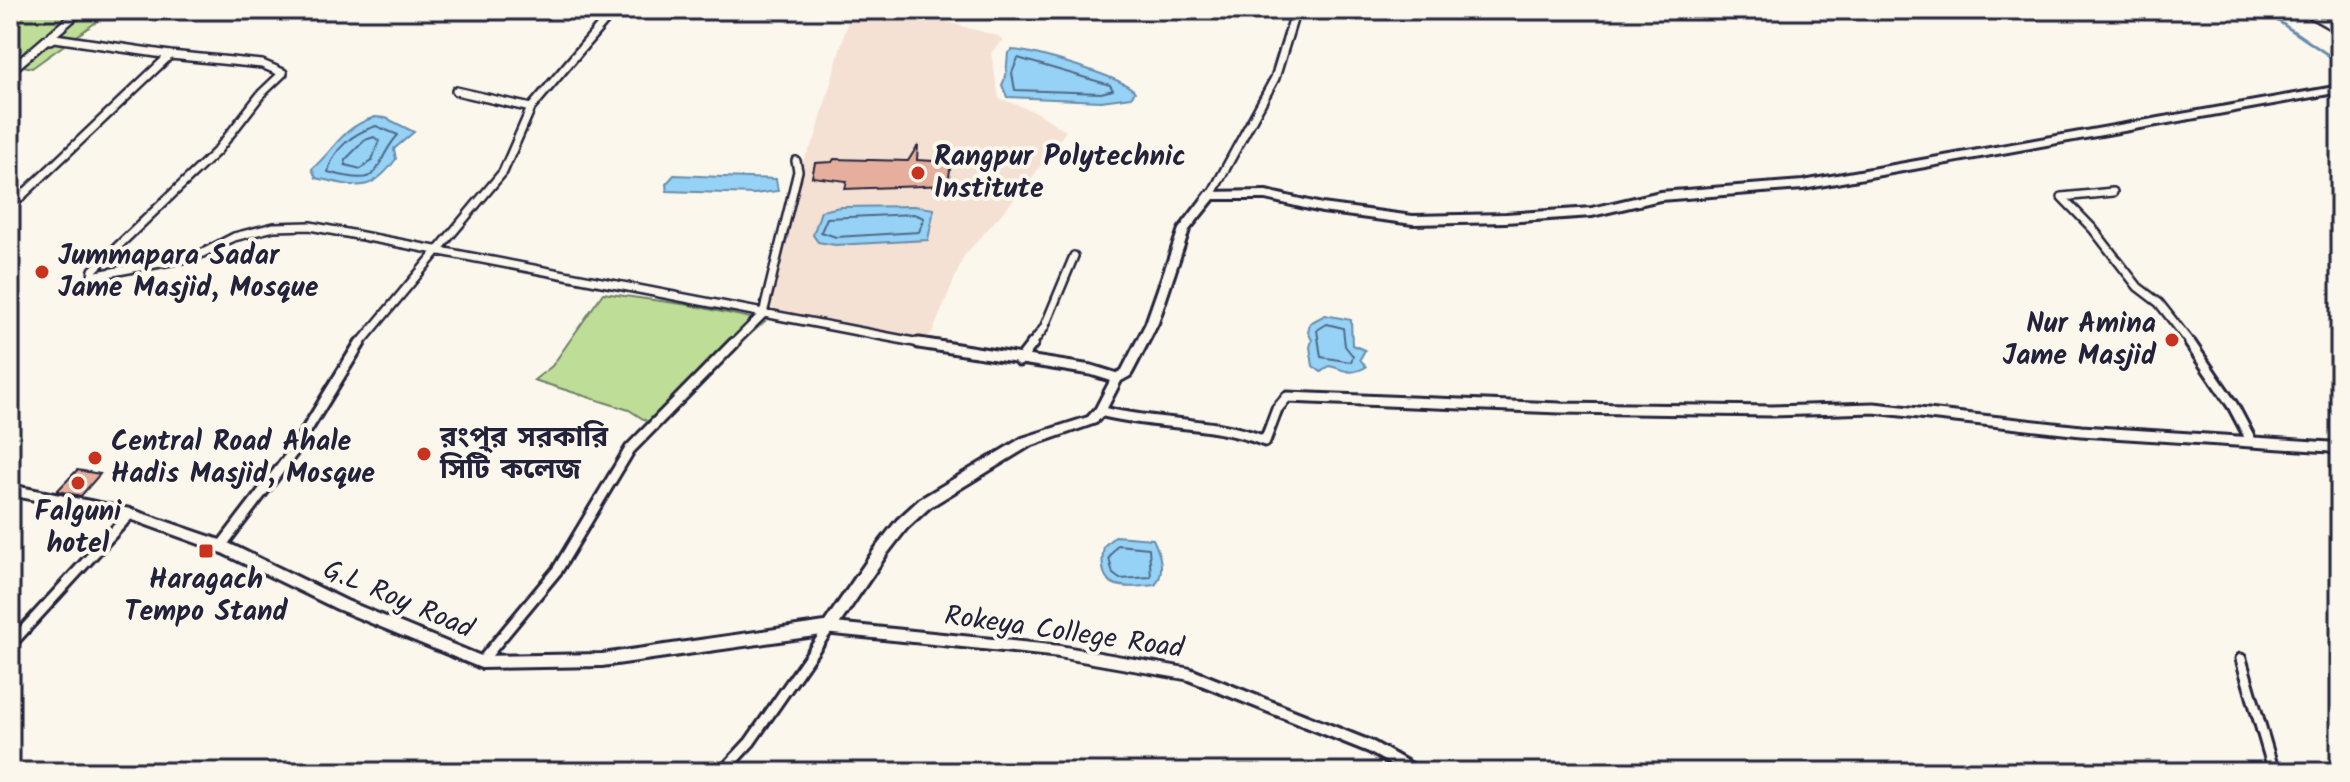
<svg xmlns="http://www.w3.org/2000/svg" width="2350" height="782" font-family="Kalam,'Noto Sans Bengali',sans-serif">
<rect width="100%" height="100%" fill="#fbf7ec"/>
<filter id="ink" filterUnits="userSpaceOnUse"><feTurbulence type="fractalNoise" baseFrequency=".0125" numOctaves="2"/><feDisplacementMap in="SourceGraphic" scale="16" xChannelSelector="R" yChannelSelector="G"/><feConvolveMatrix kernelMatrix="1 2 1 2 8 2 1 2 1" color-interpolation-filters="sRGB"/></filter>
<g filter="url(#ink)">
<path fill="#f5e1d4" d="M851 10H903L998 36 1003 40 991 53 999 98 1038 113 1066 131 1026 186 964 256 933 331 925 341 761 310 778 275 802 162 815 139Z"/>
<path fill="#bede97" stroke="#708069" stroke-width="2" d="M10 10H113L32 68 10 63Z
M603 293 689 305 765 321 651 424 629 410 534 380 552 366Z"/>
<path fill="#95d2f6" stroke="#678cab" stroke-width="2" d="M1012 50C1030 50 1126 78 1135 92L1131 97 1101 101 1007 97 1002 85 1006 76 1008 53Z
M375 117 386 118 414 132 394 149 396 159C369 196 356 186 316 178L312 169C336 148 341 128 375 117Z
M674 175 776 179 778 191 754 194 667 191 666 184Z
M914 206 934 209 928 240 835 245 818 242 813 235 821 211 840 207Z
M1325 315 1351 320 1352 345 1365 350 1360 359 1366 367C1349 377 1342 368 1329 366L1321 372 1313 366 1310 347 1312 340 1308 332 1310 323Z
M1115 536 1153 539C1160 553 1166 573 1155 585 1119 589 1096 590 1104 546Z"/>
<g fill="none" stroke-linecap="round" stroke-linejoin="round">
<path stroke="#506886" stroke-width="2" d="M1018 58 1110 85 1113 90 1101 93 1015 90 1012 73Z
M376 126 398 135C369 167 389 189 328 172 333 148 354 133 376 126Z
M374 137 379 141 372 160 361 169 345 165V160L365 140Z
M914 214 924 218 919 232 836 237 821 232 827 218Z
M1327 324 1343 328 1345 346 1353 356 1351 362 1321 357 1317 330Z
M1117 545 1149 548 1151 577 1120 579 1113 574 1109 558Z"/>
<path stroke="#678cab" stroke-width="3" d="M2262 10 2340 63"/>
</g>
<path fill="#e6af9d" stroke="#22223b" stroke-width="2" d="M918 145 917 160 951 162 948 185 845 189 847 181 812 177 815 163 832 162 834 159 908 161Z
M77 470 100 474 81 496 57 491Z"/>
<g fill="none" stroke-linecap="round" stroke-linejoin="round">
<g stroke="#22223b" stroke-width="12">
<path id="minor-far1" d="M2304 10 2340 30
M50 40 55 38 170 55 262 64 283 73 262 93 217 151 93 270 92 276 197 256 234 237 274 227 310 226 930 345
M10 71 81 10
M456 91 531 108
M2113 192 2062 197 2093 229 2138 287 2159 303 2192 345
M1211 195 1275 78 1296 10
M10 207 170 55
M359 345 503 172 531 108 614 10
M732 345 763 314 798 171 796 161
M1031 345 1044 328 1074 256"/>
</g>
<g stroke="#22223b" stroke-width="15">
<path id="minor" d="M919 343 1091 370 1117 378
M2190 343 2233 406 2251 440
M1019 361 1033 343
M1100 411C1155 426 1212 420 1265 441L1277 409 1287 397 1560 408 1772 411 1874 408 2081 431 2330 447 2340 452
M221 546 293 452 360 343
M10 645 130 514
M2241 659 2274 772
M481 662 558 569 630 449 734 343
M722 772 750 742 829 628"/>
</g>
<g stroke="#22223b" stroke-width="17">
<path id="tertiary" d="M829 628 1056 651 1188 674 1371 747 1415 772"/>
</g>
<g stroke="#22223b" stroke-width="6">
<path id="secondary" d="M2340 86V92L1803 189 1660 200 1592 216 1506 222 1413 224 1322 212 1266 199H1214L1189 230 1158 323 1132 373 1130 376 1121 381 1104 414 1096 423 1030 446 930 507 907 528 887 554 834 632 829 634 602 666 481 668 337 609 216 550 130 519 10 495V485L130 509 226 542 347 601 481 656 602 654 825 622 877 546 897 520 920 499 1022 438 1088 417 1096 408 1113 375 1122 370 1146 323 1179 229 1207 192 1266 191 1322 204 1413 216 1506 214 1592 208 1660 192 1803 181Z"/>
</g>
<use href="#minor-far1" stroke="#fbf7ec" stroke-width="7"/>
<use href="#minor" stroke="#fbf7ec" stroke-width="9"/>
<use href="#tertiary" stroke="#fbf7ec" stroke-width="11"/>
<use href="#secondary" fill="#fbf7ec" fill-rule="evenodd"/>
</g>
</g>
<g fill="#c8321e" stroke="#fbf7ec" stroke-width="3">
<circle cx="918" cy="173" r="8"/>
<circle cx="42" cy="272" r="8"/>
<circle cx="2172" cy="340" r="8"/>
<circle cx="424" cy="454" r="8"/>
<circle cx="95" cy="458" r="8"/>
<circle cx="78" cy="483" r="8"/>
<rect x="198" y="543" width="16" height="16" rx="4"/>
</g>
<g text-anchor="middle" dominant-baseline="central" stroke-width="8" stroke-linejoin="round" paint-order="stroke">
<g font-size="28" font-weight="bold" fill="#22223b" stroke="#fbf7ec" text-anchor="start">
<text x="934" y="157">Rangpur Polytechnic<tspan x="934" dy="32">Institute</tspan></text>
<text x="58" y="256">Jummapara Sadar<tspan x="58" dy="32">Jame Masjid, Mosque</tspan></text>
<text x="2156" y="324" text-anchor="end">Nur Amina<tspan x="2156" dy="32">Jame Masjid</tspan></text>
<text x="440" y="438">রংপুর সরকারি<tspan x="440" dy="32">সিটি কলেজ</tspan></text>
<text x="111" y="442">Central Road Ahale<tspan x="111" dy="32">Hadis Masjid, Mosque</tspan></text>
<text x="78" y="512" text-anchor="middle">Falguni<tspan x="78" dy="32">hotel</tspan></text>
<text x="206" y="580" text-anchor="middle">Haragach<tspan x="206" dy="32">Tempo Stand</tspan></text>
</g>
<g font-size="28" fill="#22223b" stroke="#fbf7ec">
<text transform="translate(398 600) rotate(23)">G.L Roy Road</text>
<text transform="translate(1064 633) rotate(8)">Rokeya College Road</text>
</g>
</g>
<rect width="2350" height="782" fill="none" stroke="#fbf7ec" stroke-width="40"/>
<rect x="20" y="20" width="2310" height="742" fill="none" stroke="#22223b" stroke-width="3" filter="url(#ink)"/>
</svg>
